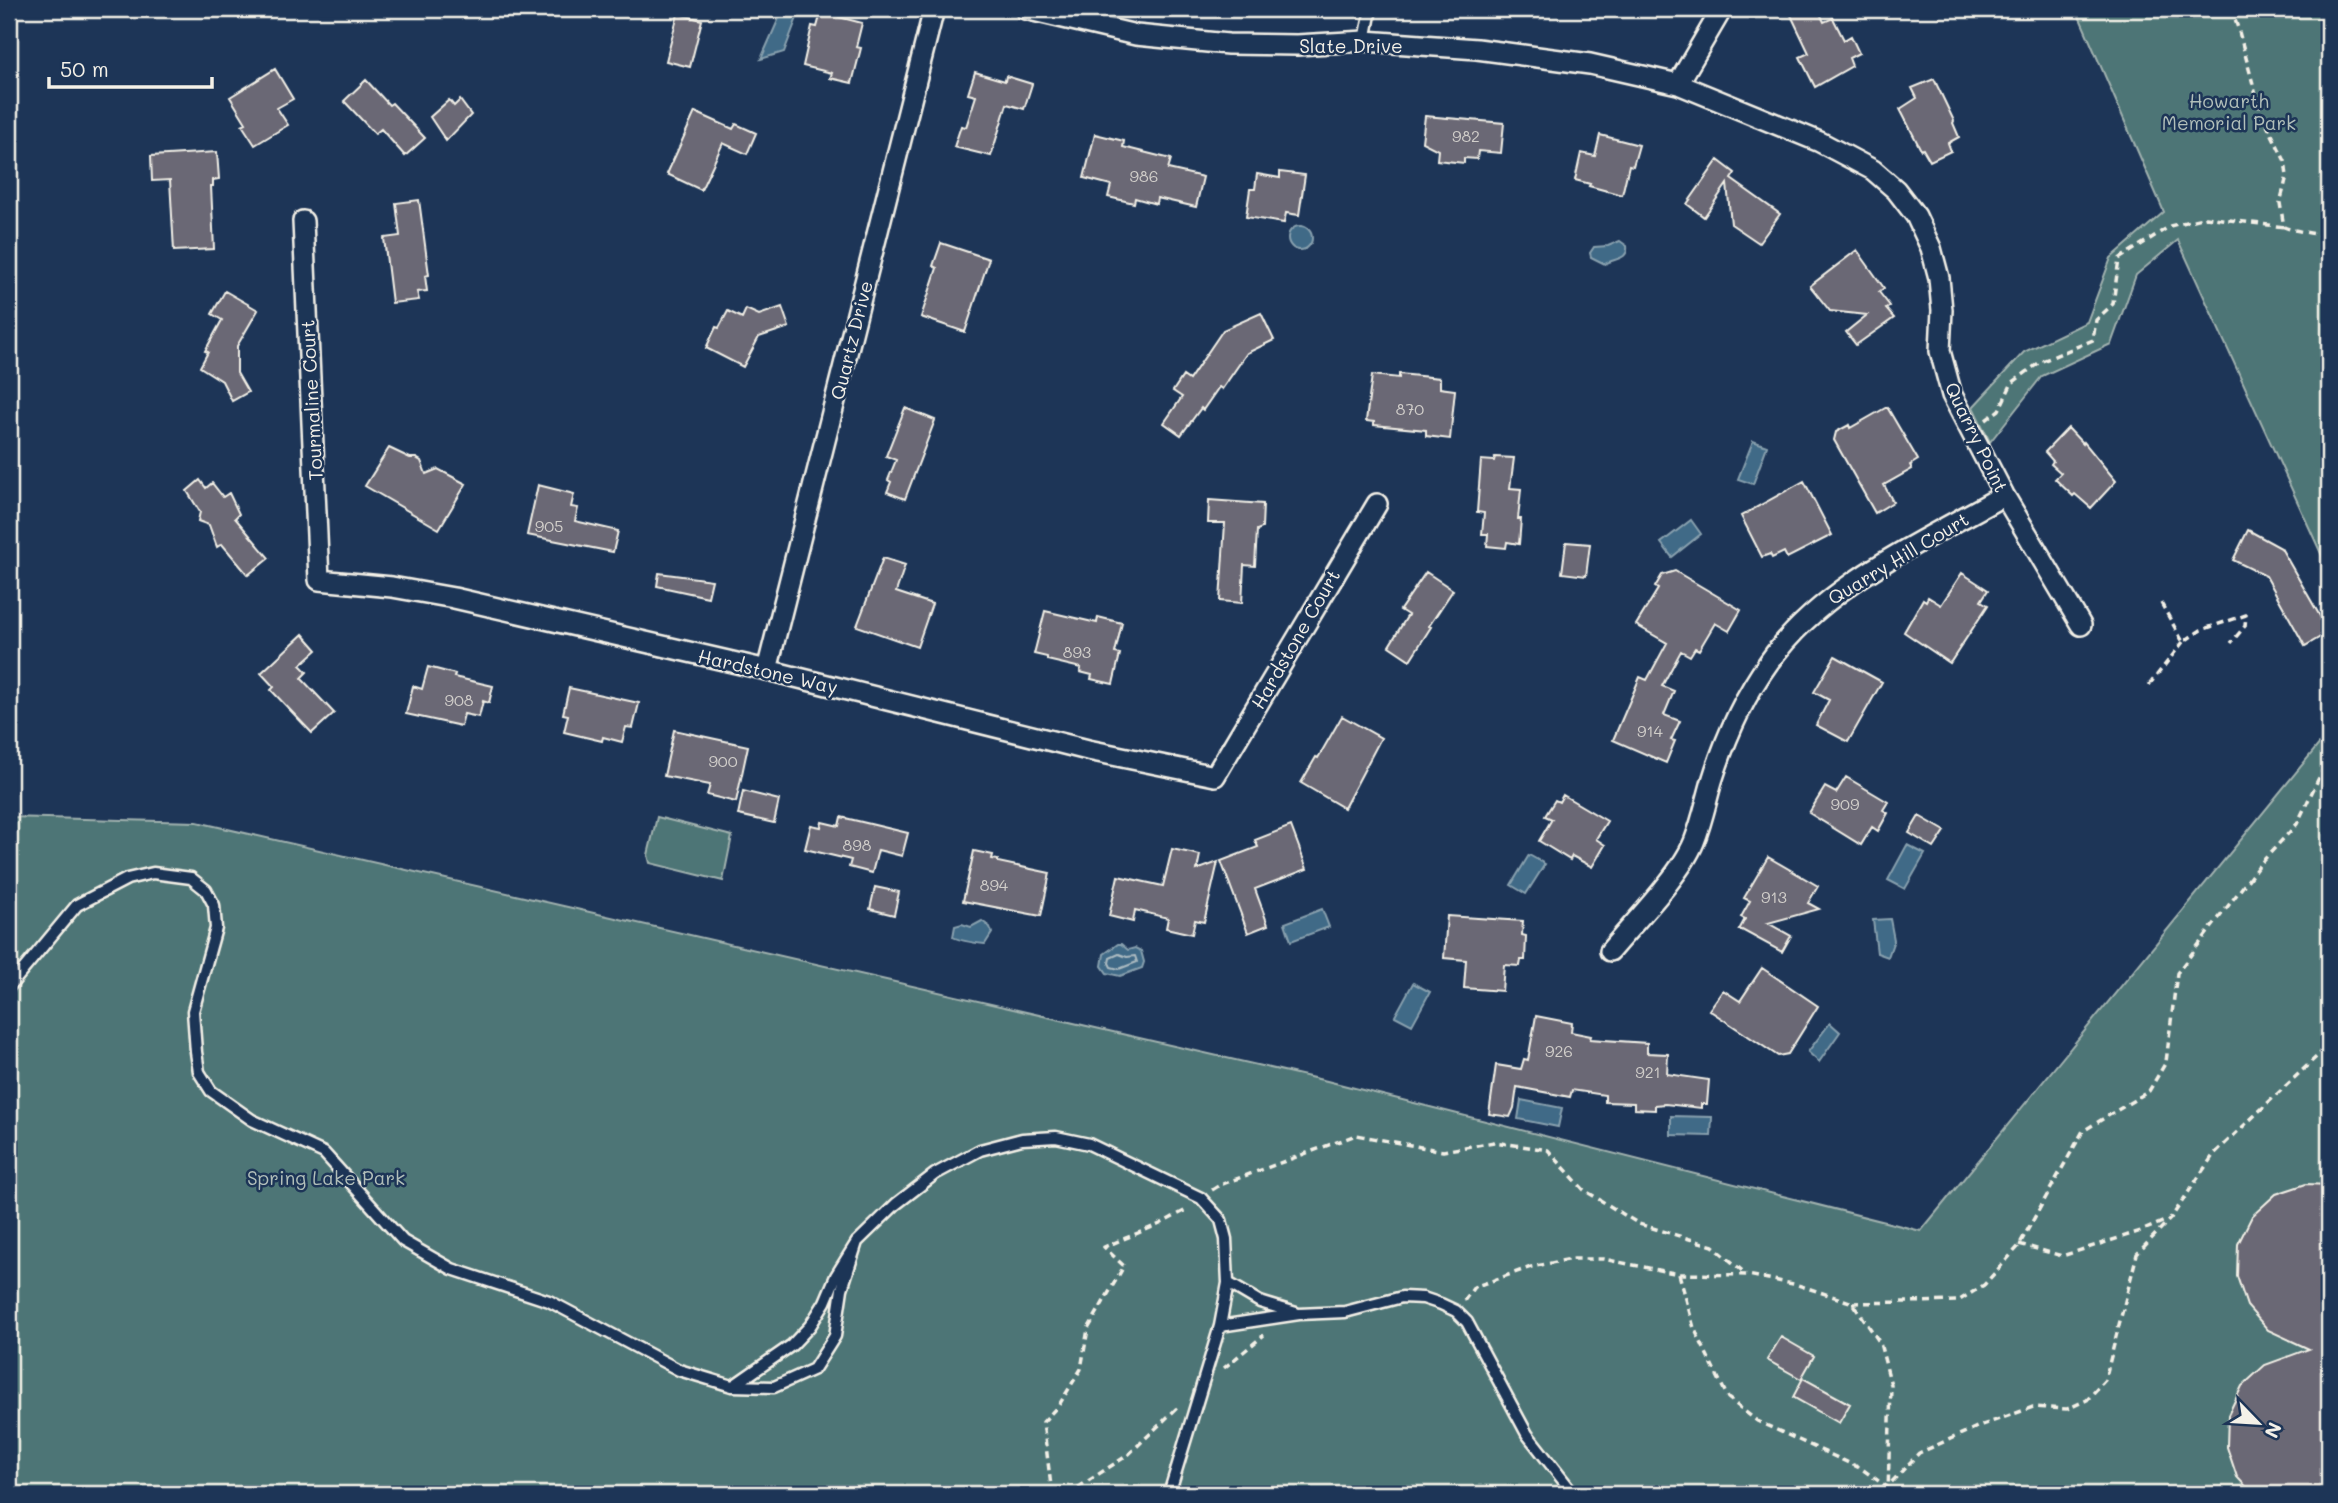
<svg xmlns="http://www.w3.org/2000/svg" width="2338" height="1503" font-family="Mali,sans-serif">
<rect width="100%" height="100%" fill="#1d3557"/>
<filter id="ink" filterUnits="userSpaceOnUse"><feTurbulence type="fractalNoise" baseFrequency=".0143" numOctaves="2"/><feDisplacementMap in="SourceGraphic" scale="14" xChannelSelector="R" yChannelSelector="G"/><feConvolveMatrix kernelMatrix="1 2 1 2 8 2 1 2 1" color-interpolation-filters="sRGB"/></filter>
<g filter="url(#ink)">
<path fill="#4e7476" stroke="#a1b2af" stroke-width="2" d="M2076 9H2329V571L2178 240 2136 275 2111 344 2042 376 1990 442 1973 407 2024 352 2087 322 2111 258 2164 212Z
M2329 732V1494H9V817L197 822 1327 1081 1921 1231Z
M657 817 732 836 723 881 650 863 648 855Z"/>
<path fill="#406a87" stroke="#88a0ae" stroke-width="2" d="M783 9H788L798 15 784 52 761 59Z
M1288 238a12 12 0 1 1 24 0a12 12 0 1 1-24 0Z
M1620 241 1627 246C1629 260 1614 258 1605 264L1591 257 1590 253 1594 247 1608 246Z
M1753 441 1767 446 1753 484 1738 479Z
M1691 520 1701 534 1672 557 1661 543Z
M1907 845 1925 854 1905 889 1888 880Z
M1529 855 1545 864 1526 894 1511 885Z
M1322 909 1329 927 1291 941 1285 923Z
M1890 919 1894 940 1888 957 1877 953 1873 920Z
M982 921 990 927 992 933 985 944C976 943 960 941 953 937L955 926 962 924 971 927Z
M1118 944H1121L1128 950 1135 948 1141 951 1144 962 1142 968 1120 976 1107 973 1102 966 1104 954Z
M1413 983 1430 992 1412 1025 1395 1016Z
M1830 1023 1840 1032 1819 1062 1808 1052Z
M1521 1100 1562 1108 1558 1127 1518 1119Z
M1671 1116 1712 1117 1711 1136 1671 1135Z"/>
<g fill="none" stroke-linecap="round" stroke-linejoin="round">
<path stroke="#acbbc1" stroke-width="2" d="M1119 954 1127 957 1135 956 1137 962 1119 969 1111 967 1109 963 1110 958Z"/>
</g>
<path fill="#6a6874" stroke="#f4f1e8" stroke-width="2" d="M822 9 841 11 839 17 862 23 856 47 861 48 852 83 830 78 832 73 803 66 812 26 817 27Z
M1788 9H1818L1824 22 1833 18 1844 40 1851 36 1859 53 1849 58 1852 66 1815 87 1800 57 1809 53Z
M678 14 702 20 690 67 666 61Z
M275 69 293 99 277 108 288 125 255 145 242 125 246 123 230 97Z
M975 72 1005 81 1006 76 1032 84 1024 109 1007 104 991 156 954 147 961 126 966 127 976 96 968 94Z
M1934 79 1954 121 1953 123 1959 137 1948 143 1951 151 1930 161 1923 149 1921 150 1900 109 1917 98 1912 88Z
M366 80 389 105 392 103 425 138 405 156 381 129 375 134 344 101Z
M449 100 454 106 460 100 471 115 446 141 430 117Z
M695 112 733 129 736 124 756 133 747 154 723 143 701 190 667 174Z
M1425 116 1504 123 1501 153 1478 151 1477 159 1464 158V163L1437 160 1438 150 1422 142Z
M1095 134 1124 141 1123 147 1171 159 1168 169 1203 177 1196 207 1157 198 1156 204 1135 198 1134 203 1108 197 1111 185 1084 178Z
M1600 135 1639 145 1633 166 1629 165 1622 195 1589 186 1590 184 1575 180 1581 153 1595 156Z
M217 152 219 179 213 180V186H211L214 249 174 251 170 180 152 181 151 156Z
M1718 160 1735 173 1731 179 1780 214 1759 243 1731 224 1727 184 1704 217 1687 204Z
M1280 172 1305 175 1299 215 1286 213 1284 223 1246 217 1250 189H1255L1257 174 1280 178Z
M419 200 429 275 425 276 427 291 417 292 419 300 392 303 384 238 400 236 396 203Z
M941 243 989 259 965 332 921 317 937 268 933 266Z
M1857 250 1884 288 1879 292 1890 306 1886 309 1894 318 1856 345 1846 332 1867 315 1830 311 1810 286Z
M225 291 258 310 237 346V373L248 392 232 401 222 381 200 367 208 352 205 351 222 320 212 314Z
M782 307 789 327 759 337 743 367 706 348 716 327 719 328 728 311 742 318 746 309 759 315Z
M1261 313 1274 340 1247 353 1222 389 1219 387 1203 410 1201 408 1181 435 1164 423 1182 397 1173 391 1183 376 1189 380 1223 330Z
M1399 374 1440 378V388L1455 390 1450 439 1426 436V430L1374 425V422L1366 421 1372 375 1399 378Z
M1887 407 1918 460 1910 465 1912 469 1884 485 1893 502 1875 513 1834 440 1836 432 1849 425 1850 428Z
M905 408 935 420 905 499 887 492 891 482 888 480 896 460 886 456Z
M2068 428 2083 444 2084 442 2116 481 2091 508 2075 494 2073 496 2055 479 2061 473 2051 464 2053 461 2045 452Z
M389 448 410 458H416L421 461 426 474 438 469 466 484 439 529 365 486Z
M1495 457 1514 458 1510 488 1521 489 1518 519H1521L1519 544 1507 542 1506 548 1487 546 1488 534H1482L1484 513 1477 512 1481 460 1494 461Z
M200 480 206 488 212 483 223 497 229 493 239 514 235 518 269 558 248 575 222 544 217 547 209 525 198 521 200 512 187 491Z
M1804 481 1832 535 1787 558 1784 552 1772 558 1770 554 1762 557 1741 516Z
M538 485 574 494 571 507 578 508 575 521 618 531 613 552 527 535Z
M1209 500 1263 504 1262 528 1257 530 1255 566 1244 565 1242 603 1220 601 1225 523H1208Z
M2248 530 2281 548 2329 632 2305 646 2266 576 2233 560Z
M1566 542 1590 544 1586 576 1562 573Z
M883 558 905 565 896 592 932 604 917 647 857 626Z
M1675 571 1741 610 1729 631 1715 623 1699 650 1695 648 1690 656 1681 651 1662 686 1674 691 1664 715 1680 721 1671 740 1675 741 1666 763 1613 740 1640 677 1647 680 1667 643 1636 625 1658 589 1655 587 1662 575Z
M1426 572 1453 590 1429 626 1431 627 1410 660 1389 646 1408 615 1400 610Z
M659 573 712 580 708 597 657 586Z
M1962 573 1988 590 1981 601 1988 605 1950 663 1904 632 1923 599 1926 601 1928 597 1941 605Z
M1045 611 1097 623 1098 617 1122 623 1115 653 1120 654 1113 684 1091 679 1092 675 1080 672 1081 668 1047 660V657L1034 654Z
M303 634 317 650 300 665 307 672 301 678 334 713 312 733 271 690 274 687 261 673Z
M1835 656 1882 682 1848 742 1816 725 1829 700 1814 692Z
M428 667 455 674 454 677 493 686 489 703 483 701 479 717 464 714 461 726 406 714 413 686 422 689Z
M569 688 639 703 633 728 626 727 622 742 603 737 602 741 564 732 568 715 563 714Z
M1342 716 1381 738 1344 808 1301 783 1316 757 1318 758Z
M674 730 748 746 736 802 707 795 710 785 664 776Z
M1846 777 1888 802 1883 810 1888 813 1878 831 1872 827 1861 845 1809 813 1825 787 1836 793Z
M743 791 779 800 774 823 738 815Z
M1563 795 1607 821 1596 839 1605 845 1592 867 1572 856 1570 860 1539 841 1552 819 1545 816 1555 800 1559 802Z
M1919 816 1945 831 1934 848 1909 833Z
M841 817 908 833 902 856 878 850 872 873 849 867 851 860 805 849 811 825 821 827 822 822 839 826Z
M1291 826 1307 869 1255 889 1268 925 1248 933 1221 861 1258 847 1255 840Z
M1172 849 1200 855 1197 870 1218 862 1204 922 1195 920 1192 934 1166 928 1168 918 1135 910 1133 922 1109 916 1118 876 1163 886Z
M974 851 993 855 992 859 998 860V862L1050 873 1041 916 963 901Z
M1768 857 1818 886 1808 903 1819 909 1768 923 1791 936 1782 952 1742 930H1739L1745 919 1741 917 1750 901 1744 898Z
M875 887 899 892 894 915 870 909Z
M1447 916 1523 921 1522 935 1526 936 1525 960H1521L1520 966 1504 965 1502 991 1464 988 1466 960 1444 958Z
M1762 968 1818 1006 1788 1054 1778 1056 1709 1010 1723 990 1740 1001Z
M1536 1016 1572 1023 1571 1032 1591 1036 1590 1039 1647 1043V1053L1668 1054 1667 1074 1709 1080 1707 1104H1701V1108L1665 1104 1655 1105V1110L1634 1109V1103L1605 1102V1095L1572 1090 1570 1097 1517 1087 1514 1108 1510 1117 1489 1114 1496 1065 1521 1069 1524 1059 1528 1060Z
M2306 1184 2329 1185V1494H2253L2237 1477 2227 1447 2228 1415 2242 1386 2265 1365 2309 1349 2268 1330 2247 1306 2237 1276 2238 1244 2252 1216 2276 1194Z
M1781 1337 1814 1356 1801 1379 1767 1360Z
M1803 1378 1850 1404 1839 1423 1793 1397Z"/>
<g fill="none" stroke-linecap="round" stroke-linejoin="round">
<g stroke="#f4f1e8" stroke-width="15">
<path id="lane" d="M1365 41 1371 9
M9 987 77 905 127 879 153 873 191 878 206 890 214 905 216 928 193 1011 196 1052 199 1072 211 1091 252 1120 324 1153 403 1241 452 1269 549 1301 679 1370 732 1386 774 1387 814 1369 835 1336 842 1289 857 1242
M1228 1283 1260 1302 1296 1313
M1220 1326 1299 1314 1345 1312 1402 1297 1423 1298 1441 1304 1456 1311 1467 1322 1527 1434 1570 1489 1579 1494
M733 1386 792 1345 810 1326 825 1302 836 1276 857 1242 896 1204 935 1174 980 1150 1022 1139 1056 1137 1089 1144 1201 1198 1221 1220 1226 1239 1228 1283 1220 1326 1169 1494"/>
</g>
<g stroke="#f4f1e8" stroke-width="24">
<path id="street" d="M1025 9 1136 35 1228 44 1297 45 1365 41 1477 49 1590 64 1678 84 1820 142 1873 170 1896 190 1916 216 1931 248 1939 278 1942 310 1940 351 1952 395 2004 495 2081 625
M1678 84 1722 9
M303 221 319 580 392 587 454 598 767 670 1088 750 1215 776 1377 504
M767 670 934 9
M1610 951C1635 921 1680 876 1694 842 1702 822 1706 802 1712 781 1725 739 1743 698 1769 662 1823 585 1924 541 2004 495"/>
</g>
<path stroke="#f4f1e8" stroke-width="3.5" stroke-dasharray="7 5" stroke-linecap="butt" d="M2231 9 2238 28 2260 110 2285 161 2287 176 2280 203 2284 227C2298 233 2317 231 2329 240
M1986 420 1999 410 2012 383 2040 362 2093 340 2096 320 2113 304 2119 259 2170 226 2206 217 2284 227
M2161 603 2183 642 2201 630 2246 615 2245 626 2231 643
M2149 685 2183 642
M1212 1190 1220 1185 1356 1135 1443 1151 1494 1142 1548 1150 1584 1190 1639 1224 1713 1246 1746 1274
M2019 1244 2062 1256 2141 1231 2167 1220
M1679 1274 1694 1328 1728 1398 1757 1421 1862 1469 1887 1487 1919 1453 1977 1427 2033 1407 2067 1409 2087 1400 2105 1380 2137 1254 2171 1218 2214 1154 2329 1045
M1464 1301 1474 1287 1531 1267 1571 1259H1603L1679 1274 1748 1275 1798 1285 1853 1303 1880 1343 1891 1385 1888 1494
M1853 1303 1958 1301 1984 1285 2018 1247 2083 1131 2149 1091 2166 1062 2177 973 2260 864 2297 824 2324 767 2329 761
M1224 1368 1264 1335
M9 1457 14 1462
M1052 1494 1043 1422 1059 1405 1081 1369 1088 1329 1124 1266 1104 1247 1160 1224 1188 1209
M1068 1494 1128 1455 1178 1407"/>
<use href="#lane" stroke="#1d3557" stroke-width="10"/>
<use href="#street" stroke="#1d3557" stroke-width="19"/>
</g>
</g>
<g text-anchor="middle" dominant-baseline="central" stroke-width="5" stroke-linejoin="round" paint-order="stroke">
<g font-size="16" fill="#d2cfcb">
<text x="1466" y="135">982</text>
<text x="1144" y="175">986</text>
<text x="1410" y="408">870</text>
<text x="549" y="525">905</text>
<text x="1077" y="651">893</text>
<text x="459" y="699">908</text>
<text x="1650" y="730">914</text>
<text x="723" y="760">900</text>
<text x="1845" y="803">909</text>
<text x="857" y="844">898</text>
<text x="994" y="884">894</text>
<text x="1774" y="896">913</text>
<text x="1559" y="1050">926</text>
<text x="1648" y="1071">921</text>
</g>
<g font-size="19" fill="#f4f1e8" stroke="#1d3557">
<text x="1351" y="45">Slate Drive</text>
<text transform="translate(851 340) rotate(-76)">Quartz Drive</text>
<text transform="translate(311 400) rotate(-93)">Tourmaline Court</text>
<text transform="translate(1977 437) rotate(64)">Quarry Point</text>
<text transform="translate(1898 558) rotate(-31)">Quarry Hill Court</text>
<text transform="translate(1295 639) rotate(-60)">Hardstone Court</text>
<text transform="translate(768 671) rotate(13)">Hardstone Way</text>
</g>
<g font-size="19" fill="#b2bfba" stroke="#1d3557">
<text x="2229" y="100">Howarth<tspan x="2229" dy="22">Memorial Park</tspan></text>
<text x="326" y="1177">Spring Lake Park</text>
</g>
</g>
<rect width="2338" height="1503" fill="none" stroke="#1d3557" stroke-width="35"/>
<rect x="18" y="18" width="2303" height="1468" fill="none" stroke="#f4f1e8" stroke-width="2.5" filter="url(#ink)"/>
<g transform="translate(2258 1423) rotate(115)" stroke="#1d3557" stroke-width="5" paint-order="stroke">
<path d="M0-5L12 26L0 18L-12 26Z" fill="#f4f1e8"/>
<text y="-10" font-size="19" font-weight="bold" text-anchor="middle" fill="#f4f1e8">N</text>
</g>
<path d="M49 77v10h163v-10" fill="none" stroke="#f4f1e8" stroke-width="3.5"/>
<text x="60" y="77" font-size="21" fill="#f4f1e8" stroke="#1d3557" stroke-width="5" paint-order="stroke">50 m</text>
</svg>
